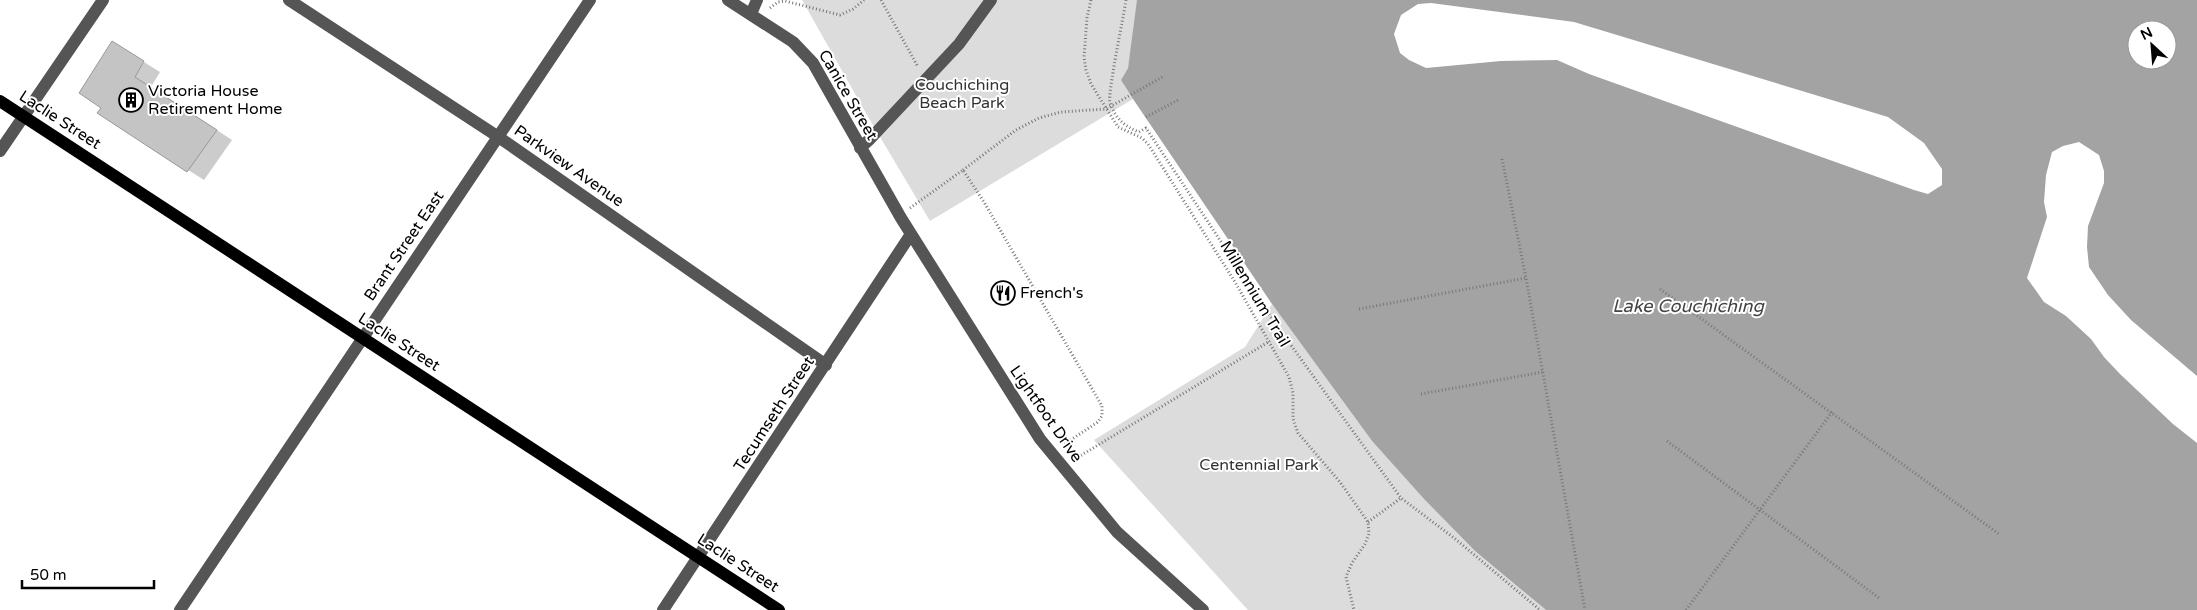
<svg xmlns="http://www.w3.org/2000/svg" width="2197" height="610" font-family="'Varela Round',sans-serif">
<rect width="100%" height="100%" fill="#fff"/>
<path fill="#dcdcdc" d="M802 0H1139L1128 68 1121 80 1133 99 930 221 867 115Z
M1272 304 1372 441 1424 499 1475 551 1546 610H1248L1094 440 1245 347Z"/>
<path fill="#a3a3a3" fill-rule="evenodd" d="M1137 0H2197V610H1546L1475 551 1424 499 1372 441 1272 304 1133 99 1121 80 1128 68ZM2137 30H2167V60H2137Z"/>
<path fill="#fff" d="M1431 3 1574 22 1888 117 1924 143 1942 169V185L1928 194 1914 190 1589 74 1557 60 1501 61 1426 68 1409 60 1400 53 1394 34 1401 15 1418 4Z
M2079 142 2099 155 2104 171V183L2088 226 2087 247 2089 267 2108 295 2131 320 2197 376V443L2173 424 2120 374 2104 357 2091 339 2066 316 2044 302 2027 278 2047 217 2044 202 2046 175 2052 152 2063 146Z"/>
<path fill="#0003" d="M128 52 160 72 151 87 232 140 204 180 99 113Z"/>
<path fill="#c4c4c4" stroke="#999" d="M112 41 144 61 135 77 217 130 187 172 97 113 101 108 79 93Z"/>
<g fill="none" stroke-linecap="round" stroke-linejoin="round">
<path stroke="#777" stroke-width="3" stroke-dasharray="1 2.5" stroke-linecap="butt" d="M881 0 918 67
M1091 0 1087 18 1084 57 1086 70 1091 84 1118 127 1142 138 1148 144 1235 282 1289 377 1293 393V419L1298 433 1340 482 1368 522 1369 534 1365 544 1352 563 1346 577 1354 610
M1126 0C1124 15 1107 95 1110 103 1116 119 1124 126 1139 132L1146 128 1270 316 1401 498 1454 538 1540 610
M770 8 778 2 785 1 840 15 853 9 864 0
M1146 117 1178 100
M1502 159 1526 278 1585 610
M963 170 1016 130 1039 118 1061 112 1106 109 1164 76
M910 208 963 170 984 202 1102 406V416L1098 422 1063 445
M1660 289 1999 534
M1359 309 1526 278
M1421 394 1543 372
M1667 441 1879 598
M1075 459 1270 341
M1368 522 1401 498
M1686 610 1832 412"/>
<path stroke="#555" stroke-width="12" d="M289 0 497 136 826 365
M728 0 793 42 813 63 901 218 1040 439 1117 532 1203 610
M751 14 757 0
M860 148 870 139 959 44 991 0
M0 151 103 0
M180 610 590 0
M663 610 911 234"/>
<path stroke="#000" stroke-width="12" d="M0 101 779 610"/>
</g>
<defs>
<g id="building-ring" transform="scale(1.25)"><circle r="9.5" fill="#fff" stroke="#000" stroke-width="1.5"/><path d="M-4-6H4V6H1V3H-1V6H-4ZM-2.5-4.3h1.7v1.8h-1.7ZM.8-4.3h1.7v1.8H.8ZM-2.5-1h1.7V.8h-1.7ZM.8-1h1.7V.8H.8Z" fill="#000"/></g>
<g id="restaurant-ring" transform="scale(1.25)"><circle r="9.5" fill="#fff" stroke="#000" stroke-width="1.5"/><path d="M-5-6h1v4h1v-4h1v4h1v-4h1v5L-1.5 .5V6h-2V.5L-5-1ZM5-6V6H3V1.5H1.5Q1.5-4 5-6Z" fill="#000"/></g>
</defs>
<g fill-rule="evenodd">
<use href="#building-ring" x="131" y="100"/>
<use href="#restaurant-ring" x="1003" y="293"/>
</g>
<g text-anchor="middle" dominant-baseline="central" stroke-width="4" stroke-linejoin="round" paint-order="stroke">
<g font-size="16" fill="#333" stroke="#fff">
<text x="962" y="85">Couchiching<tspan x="962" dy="18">Beach Park</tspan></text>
<text x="1259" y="465">Centennial Park</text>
</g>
<g font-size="16" fill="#000" stroke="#fff" text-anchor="start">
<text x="148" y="91">Victoria House<tspan x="148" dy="18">Retirement Home</tspan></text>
<text x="1020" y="293">French's</text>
</g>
<g font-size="16" fill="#000" stroke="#fff">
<text transform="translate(848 95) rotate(60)">Canice Street</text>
<text transform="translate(60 120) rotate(33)">Laclie Street</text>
<text transform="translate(569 166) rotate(35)">Parkview Avenue</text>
<text transform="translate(404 246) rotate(-56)">Brant Street East</text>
<text transform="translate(1255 294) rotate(59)">Millennium Trail</text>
<text transform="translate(399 342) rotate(33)">Laclie Street</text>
<text transform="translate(774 414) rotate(-57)">Tecumseth Street</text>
<text transform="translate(1046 414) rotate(55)">Lightfoot Drive</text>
<text transform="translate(738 563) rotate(33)">Laclie Street</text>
</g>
<g font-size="18" font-style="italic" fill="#444" stroke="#fff">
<text x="1688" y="306">Lake Couchiching</text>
</g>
</g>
<g transform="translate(2152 45) rotate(334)"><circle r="24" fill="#ffffff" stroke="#999999"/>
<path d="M0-4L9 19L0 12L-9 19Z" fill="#000000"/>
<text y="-8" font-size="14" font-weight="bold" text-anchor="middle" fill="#000000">N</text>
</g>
<path d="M22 580v8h132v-8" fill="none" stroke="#000000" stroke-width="2.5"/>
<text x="30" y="580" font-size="15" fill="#000000" stroke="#ffffff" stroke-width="4" paint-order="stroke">50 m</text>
</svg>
